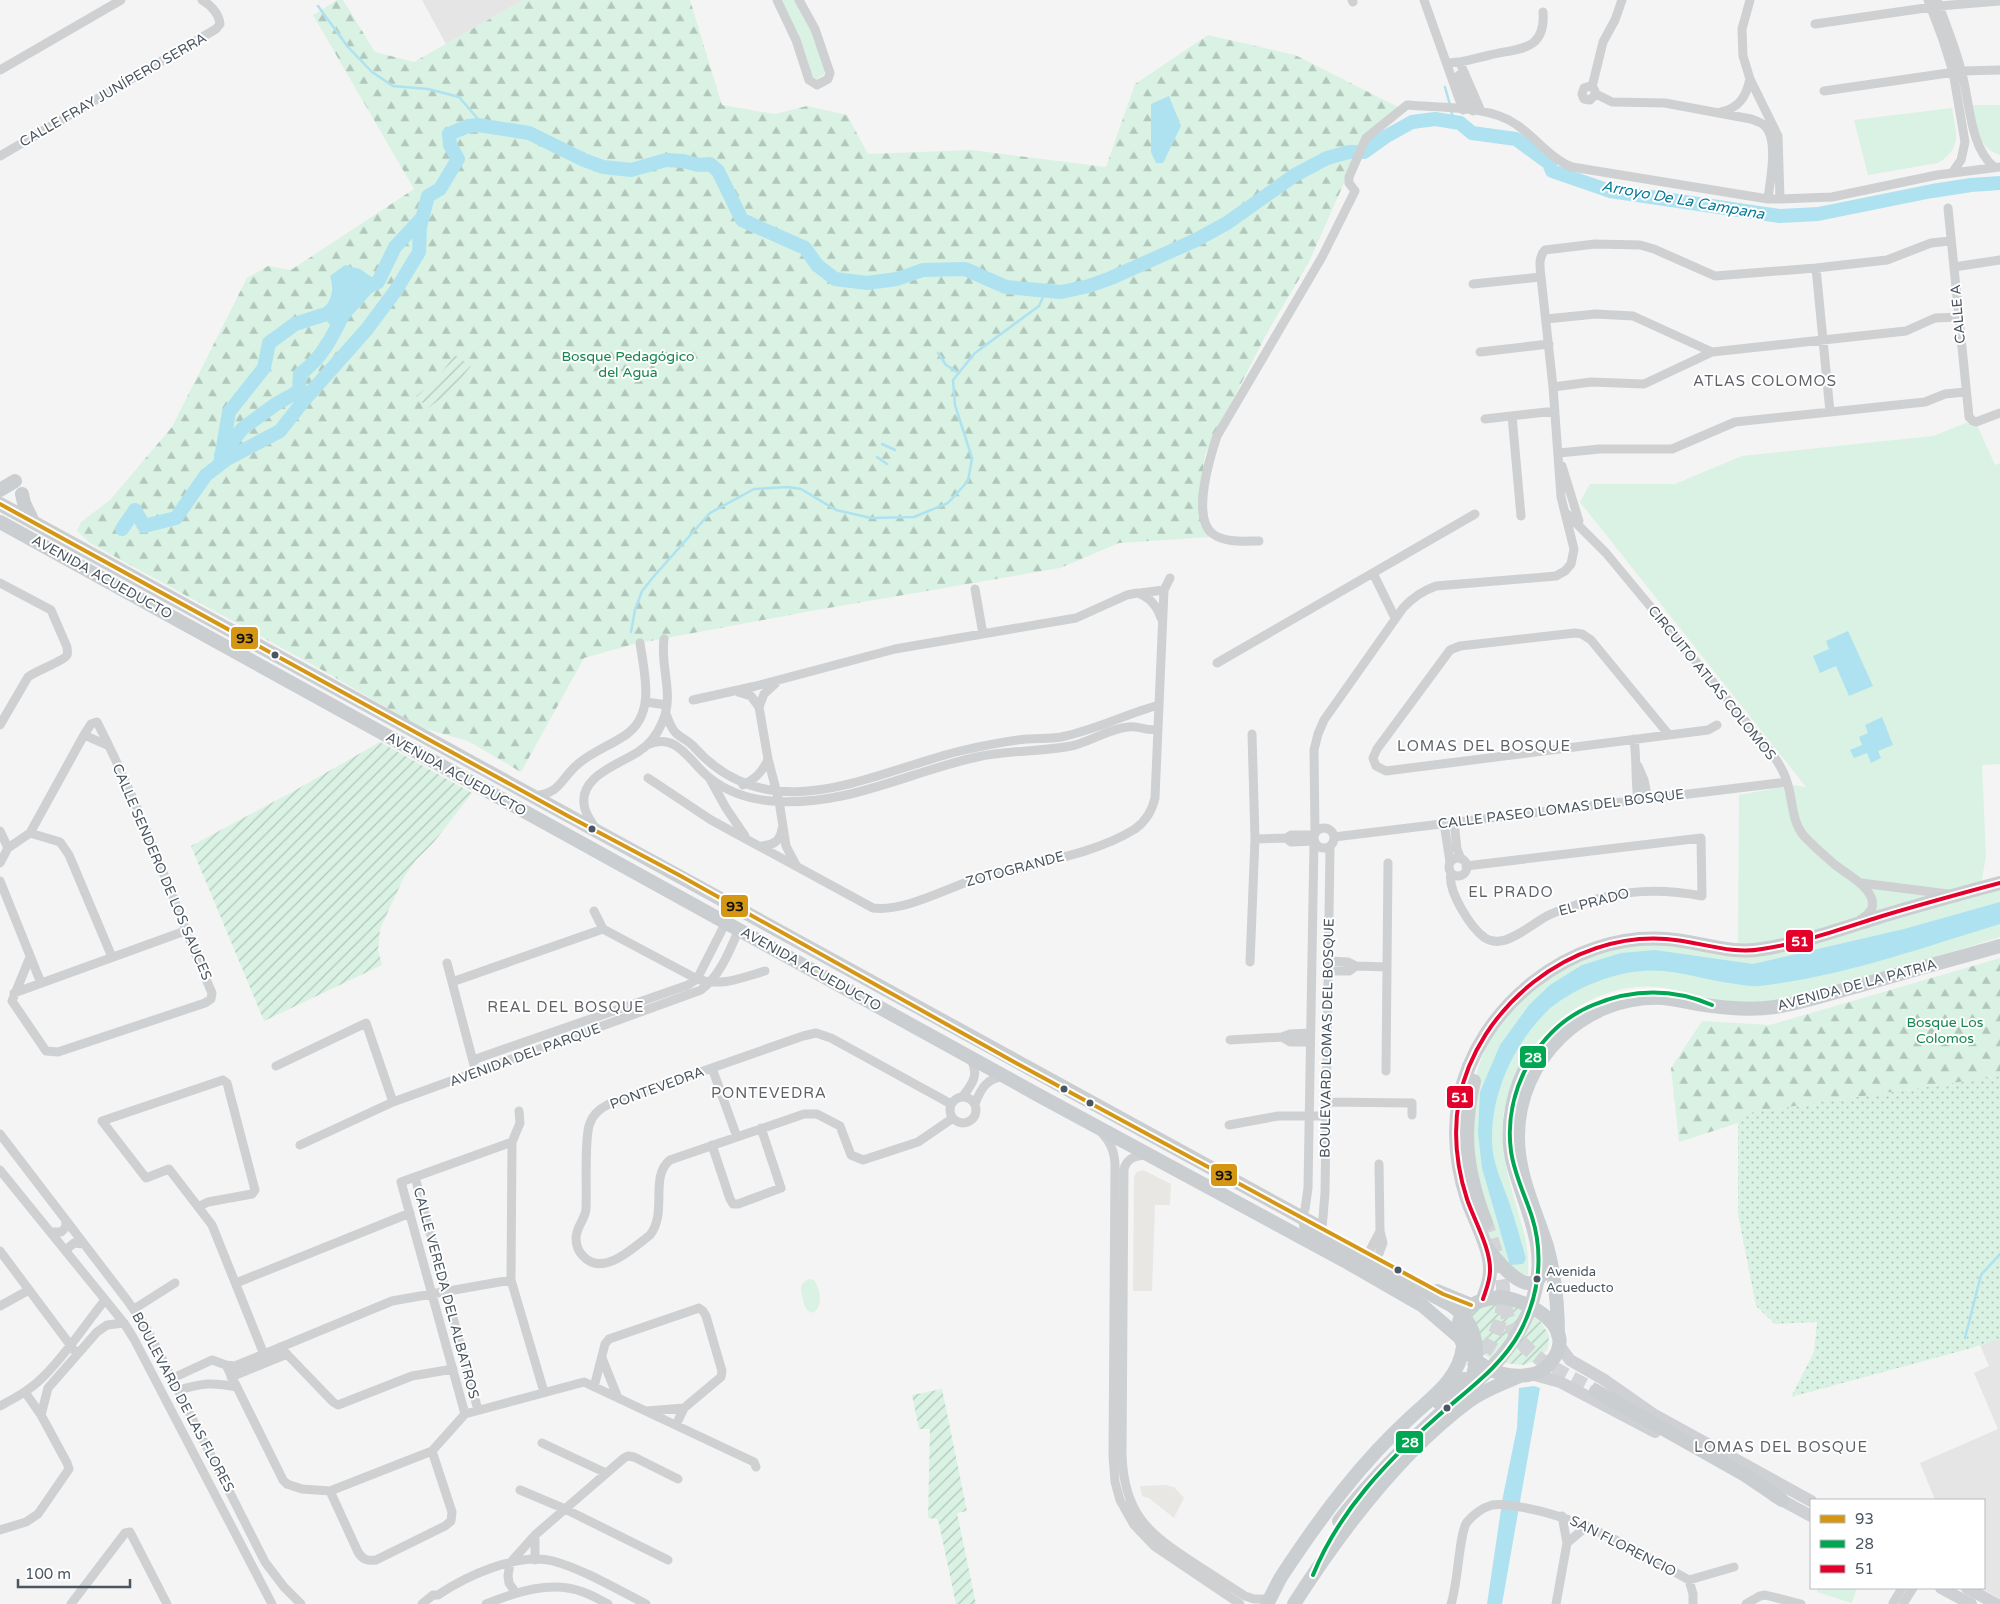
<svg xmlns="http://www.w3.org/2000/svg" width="2000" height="1604" font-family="'Varela Round',sans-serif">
<defs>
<pattern id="grass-dots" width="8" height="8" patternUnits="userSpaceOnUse" patternTransform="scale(1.25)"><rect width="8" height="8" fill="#d9f2e3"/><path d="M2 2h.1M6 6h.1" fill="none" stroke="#b2c7bb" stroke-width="1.8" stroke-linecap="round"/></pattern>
<pattern id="forest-firs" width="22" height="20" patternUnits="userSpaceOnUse" patternTransform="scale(1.25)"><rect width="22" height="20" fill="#d9f2e3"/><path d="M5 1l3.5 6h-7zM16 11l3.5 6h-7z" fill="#b2c7bb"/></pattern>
<pattern id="garden-furrows" width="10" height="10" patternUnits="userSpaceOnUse" patternTransform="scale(1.25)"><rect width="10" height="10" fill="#d9f2e3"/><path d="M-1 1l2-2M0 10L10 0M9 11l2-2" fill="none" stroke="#b2c7bb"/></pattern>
</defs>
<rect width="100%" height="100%" fill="#f4f4f4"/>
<path fill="#e8e7e3" d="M1143 1170 1171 1184 1170 1205H1155L1152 1291H1133L1134 1176 1137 1172Z
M1165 1485 1174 1487 1184 1498 1174 1518 1149 1498 1142 1496 1140 1486Z"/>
<path fill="#e6e5e6" d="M422 0H523L446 44Z
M2000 1339V1599L1981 1588H1984V1500H1935L1920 1463 1998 1429 1974 1373 1989 1366 1980 1345Z"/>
<path fill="url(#grass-dots)" d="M2000 1076V1339L1968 1349 1791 1397 1814 1352 1817 1322 1775 1324 1756 1306 1738 1214V1123L1740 1114Z"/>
<path fill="url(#forest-firs)" d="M337 0H343L375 52 414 62 523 0H690L722 105 775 114 807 106 847 115 868 154 971 150 1106 167 1135 84 1208 35 1295 55 1398 107 1364 138 1309 262 1268 331 1205 454 1201 486V516L1209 537 1119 543 1060 568 811 611 634 644 584 658 521 772 468 741 422 728 322 670 90 543 77 531 81 522 110 500 172 427 247 278 268 266 291 270 414 189 313 15Z
M2000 958V1076L1741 1114 1738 1123 1679 1142 1671 1068 1702 1021 1770 1025Z"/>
<path fill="#d9f2e3" d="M779 0H797L810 27 824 65 825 72 823 75 817 79 811 76Z
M1973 105H2000V155C1977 148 1977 126 1973 105Z
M1952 108C1956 133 1963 147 1938 163L1868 175 1854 120Z
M1966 423 1977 425 1995 465 2000 463V764L1982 765 1986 856 1981 885 1782 940 1738 945 1739 795 1794 785 1806 787 1580 502 1590 484H1675L1742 456 1933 436Z
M2000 885V937C1950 953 1899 968 1848 982 1824 989 1800 999 1775 1003 1731 1010 1705 995 1664 988 1610 979 1556 1013 1526 1056 1518 1067 1513 1082 1509 1094 1507 1101 1504 1109 1503 1116 1501 1140 1505 1164 1511 1187 1519 1220 1530 1239 1528 1275L1515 1273 1503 1262 1481 1225 1472 1164V1095L1477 1072 1486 1045 1527 988 1599 950 1662 941 1746 953Z
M809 1279 814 1280C831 1306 807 1330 802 1295 800 1286 801 1283 809 1279Z
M1818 1588H1857L1852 1603 1817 1592Z"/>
<path fill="url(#garden-furrows)" d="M455 355 471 366 450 392 428 408 416 396 435 381Z
M380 742 472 793 434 842 416 860 404 877 380 929 378 950 382 965 264 1021 191 846 294 791Z
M1496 1303 1517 1306 1540 1321 1549 1335 1548 1349 1537 1360 1523 1365 1495 1362 1475 1349 1468 1317 1478 1307Z
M942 1389 967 1511 957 1513 976 1604H956L938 1519 928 1518 930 1429H919L912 1395Z"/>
<path fill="#aee2f0" d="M1169 96 1181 126 1163 163H1156L1151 152V104Z
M345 265 360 269 373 278 376 288 339 330 328 323 323 312C331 298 335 292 330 276Z
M1848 631 1873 686 1849 696 1836 666 1820 673 1813 656 1829 649 1826 641Z
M1882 717 1893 745 1878 751 1881 758 1871 763 1867 753 1854 758 1850 750 1862 745 1859 737 1868 733 1865 725Z
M2000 902V924C1921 948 1841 977 1759 986 1752 987 1744 985 1736 984 1706 981 1674 968 1643 971 1612 973 1578 987 1553 1006 1547 1010 1542 1017 1537 1022 1508 1056 1491 1099 1492 1143 1493 1165 1503 1184 1510 1205 1516 1223 1521 1241 1526 1259L1523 1264 1510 1265 1482 1168 1478 1133 1480 1092 1500 1045 1529 1005 1550 985 1582 965 1621 953 1655 950 1753 964 1904 929Z
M1534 1386 1540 1388 1502 1604H1487L1503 1496 1517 1428 1519 1388Z"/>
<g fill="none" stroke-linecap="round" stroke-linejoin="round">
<path stroke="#aee2f0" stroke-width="2.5" d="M318 6 348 47 372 72 393 86 428 89 459 97 484 126
M1445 87 1450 105
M1451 111 1455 122
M938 353 946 365 959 373
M882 444 895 450
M877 457 887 464
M631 632 635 610 642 591 655 575 710 513 754 489 788 487 801 489 836 510 871 518 914 517 948 503 968 481 972 458 955 405 953 380 975 353 1039 306 1046 290
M1965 1338 1981 1275 2000 1254"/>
<path stroke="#aee2f0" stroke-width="14" d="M358 291 378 282 395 247 421 219
M221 455 243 428 276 404 299 391 300 374C323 358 333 335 345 311
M220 464 229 412 264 368 269 343 295 324 326 314 338 305
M122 529 135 510 144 526 176 518 206 475 227 459 280 431 305 399 367 329 396 290 419 252 420 227 428 196 440 189 458 159 450 145 449 134 468 126 478 125 529 133 584 160 603 167 631 170 666 160 683 161 698 165 710 164 718 171 742 220 805 248 817 265 835 279 867 283 897 279 923 270 965 269 1006 287 1061 292 1089 286 1111 278 1196 240 1227 223 1295 175 1327 158 1349 152H1364L1385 137 1412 122 1435 119 1460 123 1472 133 1516 139 1549 163 1552 171 1610 191 1780 216 1818 214 1932 191 1971 185 2000 183"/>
<path stroke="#d2d4d7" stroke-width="14" stroke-dasharray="14 7" stroke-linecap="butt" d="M1505 1304C1511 1354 1558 1369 1596 1391
M1472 1369C1516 1316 1507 1283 1486 1223"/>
<path stroke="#ced0d2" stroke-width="9" d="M777 0 796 40 809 80 817 85 828 79 830 73 815 29 799 0
M1352 0 1353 2
M1424 0 1463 110
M1750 0 1742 29 1743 56 1750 79 1778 136 1780 199
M1928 0 1943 40 1953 72 1965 142 1961 160 1952 173
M1937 0C1945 23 1955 46 1961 70 1970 100 1969 146 1994 167
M1815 24 1939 6 2000 1
M1448 63C1463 63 1476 58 1490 55 1518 48 1546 52 1543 12
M1460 63 1481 111
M0 70 121 0
M1459 75 1473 111
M1592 87 1603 42 1615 20 1622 0
M1824 91 1962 71 2000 70
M1596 94 1590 100 1584 99 1582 94 1584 88 1590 86 1594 89 1596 94 1612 102 1665 103 1751 119C1756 121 1761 122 1765 126 1779 140 1770 180 1768 199
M1721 112C1739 108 1746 97 1750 79
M0 156 216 29 220 24C219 14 211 5 202 0
M1948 208 1969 417 1973 421 1976 422 2000 413
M1954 267 2000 260
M1816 268 1830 412
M1473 284 1541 277
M1546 319 1596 314 1633 316 1712 352 1906 331 1935 318 1959 317
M1480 352 1549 344
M1553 387 1591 382 1644 384 1712 352
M1512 416 1521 516
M1485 419 1555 411
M1559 453 1600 449H1672L1735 422 1925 402 1945 394 1965 392
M1562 466 1579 521
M1566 513 1606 553 1771 752C1777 761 1784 770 1787 782 1793 799 1791 821 1804 836 1813 846 1824 855 1834 864 1846 874 1877 889 1872 908 1870 913 1866 916 1861 919
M1259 541C1244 541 1225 543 1213 534 1191 518 1210 457 1217 436L1322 257 1355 191 1349 183V177L1366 138 1407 105C1440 108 1490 105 1517 125 1536 138 1551 159 1572 167L1768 199H1780L1832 197 1937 175 2000 167
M1373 573 1395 618
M0 583 51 610 67 647C67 649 68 653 67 655 64 661 35 671 28 677L0 725
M975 589 983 634
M1140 593 1164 590
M1217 663 1475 514
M776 683 764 694 759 707 768 759 779 801 786 846 796 865
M738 692 751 696 759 707
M693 700 756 686 895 649 1076 618 1127 595 1137 593C1150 597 1157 606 1161 618
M646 702 667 705
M666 714C669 721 671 729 677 734 683 739 690 742 695 748 771 832 871 773 960 751 982 746 1005 741 1027 739 1039 738 1050 739 1061 737 1095 730 1126 714 1159 705
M84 735 109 746
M1669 735 1591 640 1582 634 1575 633 1460 646 1450 650 1377 749 1373 758 1376 766 1386 771 1708 730 1717 725
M1634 739C1637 760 1635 780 1638 800
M647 745C679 731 689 763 711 779 728 792 749 799 771 801 847 807 905 773 977 757 1008 750 1040 752 1071 746 1090 742 1108 729 1128 727 1139 725 1147 732 1157 729
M1638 766 1644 780 1648 799
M648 778 711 820 873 908C905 912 947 888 978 878 1028 863 1090 857 1135 829 1146 821 1152 811 1155 798L1164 590 1170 578
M710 779 726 808 745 836
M743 785C755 779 763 772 768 759
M533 796C561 794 560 779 578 764 593 751 612 745 627 734 656 713 644 672 640 643
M1454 822 1457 849 1461 859
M1444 823 1450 862
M1314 838a10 10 0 1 1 20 0a10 10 0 1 1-20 0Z
M596 829C592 823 587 816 585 809 576 777 618 765 638 752 649 745 657 735 662 723 675 695 660 668 664 639
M0 831 8 848
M30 833 60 842 69 855 112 957
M1315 833 1314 750 1318 734 1324 720 1403 608C1413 597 1422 591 1436 586L1556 576 1565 571 1571 564 1574 549 1561 497 1553 387 1541 277C1540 268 1538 257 1545 250L1595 244 1640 245 1654 249 1715 276 1816 268 1887 260 1931 243 1950 241
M1334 837 1787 782
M1286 838 1291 835H1314
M1255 839 1286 838 1291 842 1314 841
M761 846C773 845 780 842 782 829
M1449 867a9 9 0 1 1 18 0a9 9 0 1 1-18 0Z
M0 863 8 848 30 833 84 735 91 724 97 722C142 809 173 903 212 993L211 999 205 1003 58 1052 46 1051 12 1001 30 957
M1451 873C1447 891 1471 928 1485 938 1490 941 1495 942 1500 941 1514 940 1534 923 1547 916 1558 910 1570 907 1582 903 1623 890 1660 888 1702 896L1701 838 1466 866
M0 881 41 983
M1861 883 1948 894
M594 911 603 929 697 979C721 987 741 978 765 971
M1328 961 1348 962 1356 966 1387 967
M1250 962 1255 839 1252 734
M447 963 474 1065
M1328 971H1349L1356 966
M452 982 603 929
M14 993 185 931
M1282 1037 1290 1042H1310
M1230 1040 1282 1037 1290 1034 1310 1033
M473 1060 688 985 697 979 726 922
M276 1066 366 1023 393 1102
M712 1068 737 1137
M1386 1071 1388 863
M963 1096C973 1083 979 1075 971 1059
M950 1110a13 13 0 1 1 26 0a13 13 0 1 1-26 0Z
M1326 1102 1412 1103V1115
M951 1104 831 1038 816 1033 803 1036 609 1104C601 1108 593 1114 590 1123 584 1136 587 1191 586 1209 585 1220 576 1227 576 1238 576 1245 578 1251 583 1256 603 1278 634 1247 650 1235 668 1212 649 1177 670 1160L804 1114H817L840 1126 851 1155 863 1160 918 1142 953 1118
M975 1104C981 1088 987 1078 1005 1076
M519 1111 520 1123 512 1142 511 1280 544 1392
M1229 1125 1278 1116H1326
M1102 1133C1111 1143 1114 1151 1115 1164L1113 1456 1115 1482 1120 1500 1134 1525 1154 1546 1240 1604
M0 1134 127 1300 147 1329 265 1562 284 1587 301 1604
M300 1145 393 1102 701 990C720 976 730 950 739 929
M712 1145 730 1199 733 1204H738L781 1188 761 1128
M1149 1155C1138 1155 1127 1157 1124 1169L1122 1455C1124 1513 1147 1533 1194 1563 1211 1574 1228 1585 1245 1596L1254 1599H1270
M0 1170 124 1323 134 1339 272 1604
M415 1177 478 1410
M198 1207 208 1202 252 1194 255 1190 227 1083 223 1080 102 1121 146 1178 169 1169 212 1225 267 1362
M1301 1218 1305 1209 1308 1188 1314 842
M1322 1229 1325 1193 1330 847
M51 1232H61C66 1228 67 1225 65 1219
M0 1251 74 1350
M67 1253 68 1248 74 1243 84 1244
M1368 1254 1380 1231
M1377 1259 1383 1243 1380 1231 1379 1164
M236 1283 410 1213
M0 1306 29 1290
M134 1309 175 1283
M280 1347 333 1402 338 1405 412 1376 453 1369
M602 1358 618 1398
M226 1365 283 1480 287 1484 302 1489 330 1491 432 1451 465 1414 584 1382 754 1462 756 1467
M231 1377 287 1354
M173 1378 212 1360 226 1365 235 1366 392 1301 511 1280
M594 1387 605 1344 609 1339 699 1308 703 1311 706 1316 722 1371 721 1377 684 1408 676 1425
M179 1390C202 1383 213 1382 237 1387
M0 1406C15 1398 30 1390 42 1378 66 1355 84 1326 105 1300
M647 1411 684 1408
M465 1414 401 1182 512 1142
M41 1415 48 1388 97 1332 107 1325 124 1323
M542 1443 606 1473
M520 1490 565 1509 668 1560
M330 1491 358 1552C363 1560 367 1561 376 1560L445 1526 451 1521 452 1512 432 1451
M0 1530 26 1522 38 1514 69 1469 67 1463 41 1415 25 1392
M535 1535V1560
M1567 1543 1587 1526
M1689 1580 1734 1567
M516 1593 509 1583 508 1576 510 1563 535 1535 624 1458 628 1456 634 1457 678 1479
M1893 1603 1902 1588
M71 1604 122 1537 125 1533 130 1532 167 1604
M422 1604 433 1595H438C466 1576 518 1552 553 1561 585 1570 616 1589 646 1604
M486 1604C516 1592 551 1580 583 1592 592 1595 600 1600 608 1604
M1451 1604C1458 1585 1459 1533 1467 1522 1473 1515 1482 1508 1492 1505 1503 1503 1515 1506 1526 1508 1585 1519 1637 1551 1689 1580L1693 1594V1604
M1556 1604 1567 1543 1562 1516
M1746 1604 1760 1596 1765 1595 1801 1604
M1903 1604 1913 1588"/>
<path stroke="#ced0d4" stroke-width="12" d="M1559 1345 1570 1360 1603 1379 1653 1414 1811 1501
M1531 1374 1560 1382 1655 1432
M1774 1496 1811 1516
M1941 1588 1971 1604
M1967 1588 1996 1604"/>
<path stroke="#caced1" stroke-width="14" d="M0 490 15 481
M22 494 24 503 33 522
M0 504 1319 1227
M0 522 1040 1096 1345 1261 1423 1306 1459 1337
M1474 1081C1461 1134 1467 1173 1486 1223
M1488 1249C1497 1261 1531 1304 1543 1271
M1437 1291 1471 1305
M1500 1297C1529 1300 1580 1328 1551 1362 1546 1369 1537 1374 1528 1375 1467 1384 1422 1304 1500 1297Z
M1483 1299C1486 1290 1490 1281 1490 1271 1491 1249 1474 1220 1467 1199 1457 1168 1453 1133 1459 1100 1477 1007 1571 932 1666 939 1698 941 1730 955 1762 949 1802 943 1841 929 1879 917 1919 905 1959 894 2000 883
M1558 1335C1558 1304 1555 1276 1547 1246 1536 1212 1518 1175 1518 1138 1517 1059 1585 994 1663 998 1675 999 1686 1002 1698 1004 1723 1008 1749 1011 1775 1007 1803 1003 1831 993 1858 986 1905 972 1953 959 2000 946
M1596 1391 1745 1475 1782 1500
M1439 1403 1464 1379
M1267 1604C1272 1595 1276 1586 1281 1577 1319 1519 1361 1462 1413 1415 1435 1395 1459 1378 1463 1347
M1294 1604C1340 1532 1400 1452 1469 1401 1484 1390 1503 1383 1520 1376"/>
<path stroke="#caced1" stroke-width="14" d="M1306 1225 1318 1234 1449 1304C1479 1322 1483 1359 1467 1389
M1339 1521C1367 1484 1400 1451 1434 1419 1477 1380 1514 1358 1533 1299 1549 1248 1527 1214 1514 1167 1503 1128 1513 1085 1535 1052"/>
<g stroke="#fff" stroke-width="8">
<path id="bus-1" d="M0 504 568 816 679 875 1016 1063 1443 1294 1471 1305"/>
</g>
<g stroke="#fff" stroke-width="8">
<path id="bus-2" d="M1313 1575C1339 1511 1387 1461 1438 1416 1467 1390 1501 1367 1520 1332 1539 1296 1544 1255 1532 1217 1525 1195 1514 1174 1511 1151 1503 1092 1537 1028 1593 1005 1632 989 1672 988 1712 1005"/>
</g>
<g stroke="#fff" stroke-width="8">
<path id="bus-3" d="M1483 1299C1486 1290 1490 1281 1490 1271 1491 1249 1474 1220 1467 1199 1457 1168 1453 1133 1459 1100 1477 1007 1571 932 1666 939 1698 941 1730 955 1762 949 1802 943 1841 929 1879 917 1919 905 1959 894 2000 883"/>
</g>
<use href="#bus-1" stroke="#d49613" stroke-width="4"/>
<use href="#bus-2" stroke="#00a651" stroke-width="4"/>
<use href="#bus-3" stroke="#e4002b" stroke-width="4"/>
</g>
<g fill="#4a5661" stroke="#fff" stroke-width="2">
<circle cx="275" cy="655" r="4.5"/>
<circle cx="592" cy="829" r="4.5"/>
<circle cx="1064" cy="1089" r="4.5"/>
<circle cx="1090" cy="1103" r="4.5"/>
<circle cx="1398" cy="1270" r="4.5"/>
<circle cx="1537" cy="1279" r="4.5"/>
<circle cx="1447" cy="1408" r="4.5"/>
</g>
<g text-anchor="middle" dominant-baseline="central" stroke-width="4" stroke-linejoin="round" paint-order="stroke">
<g font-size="13" fill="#4a5661" stroke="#fff" text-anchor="start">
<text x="1546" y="1272">Avenida<tspan x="1546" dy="16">Acueducto</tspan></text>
</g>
<g font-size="14" fill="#4a5661" stroke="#fff">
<text transform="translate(113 90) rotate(-30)">CALLE FRAY JUNÍPERO SERRA</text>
<text transform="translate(1958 314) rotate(-95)">CALLE A</text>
<text transform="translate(102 577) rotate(29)">AVENIDA ACUEDUCTO</text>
<text transform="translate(1712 683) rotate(51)">CIRCUITO ATLAS COLOMOS</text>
<text transform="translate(456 774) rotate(29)">AVENIDA ACUEDUCTO</text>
<text transform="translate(1561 809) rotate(-7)">CALLE PASEO LOMAS DEL BOSQUE</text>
<text transform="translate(1015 869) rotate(-15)">ZOTOGRANDE</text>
<text transform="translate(162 872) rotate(67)">CALLE SENDERO DE LOS SAUCES</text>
<text transform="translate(1594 902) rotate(-15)">EL PRADO</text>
<text transform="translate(811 969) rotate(29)">AVENIDA ACUEDUCTO</text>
<text transform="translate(1857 985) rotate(-15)">AVENIDA DE LA PATRIA</text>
<text transform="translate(1327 1038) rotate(-89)">BOULEVARD LOMAS DEL BOSQUE</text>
<text transform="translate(525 1055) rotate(-20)">AVENIDA DEL PARQUE</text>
<text transform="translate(657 1088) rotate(-20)">PONTEVEDRA</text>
<text transform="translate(446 1293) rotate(75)">CALLE VEREDA DEL ALBATROS</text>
<text transform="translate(183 1402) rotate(62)">BOULEVARD DE LAS FLORES</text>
<text transform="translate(1623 1546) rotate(27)">SAN FLORENCIO</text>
</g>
<g font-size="14" fill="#17864f" stroke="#fff">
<text x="628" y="356">Bosque Pedagógico<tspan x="628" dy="16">del Agua</tspan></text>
<text x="1945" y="1022">Bosque Los<tspan x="1945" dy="16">Colomos</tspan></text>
</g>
<g font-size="15" font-style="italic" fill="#0c7c9b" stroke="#fff">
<text transform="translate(1683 200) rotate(10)">Arroyo De La Campana</text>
</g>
<g font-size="15" letter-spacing="1" fill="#5f6368" stroke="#fff">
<text x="1765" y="381">ATLAS COLOMOS</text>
<text x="1484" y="746">LOMAS DEL BOSQUE</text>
<text x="1511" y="892">EL PRADO</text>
<text x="566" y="1007">REAL DEL BOSQUE</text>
<text x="769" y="1093">PONTEVEDRA</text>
<text x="1781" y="1447">LOMAS DEL BOSQUE</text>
</g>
</g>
<g stroke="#fff" stroke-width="2">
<rect x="230" y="626" width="29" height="24" rx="5" fill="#d49613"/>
<rect x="720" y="894" width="29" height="24" rx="5" fill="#d49613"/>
<rect x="1785" y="929" width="29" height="24" rx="5" fill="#e4002b"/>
<rect x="1519" y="1045" width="28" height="24" rx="5" fill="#00a651"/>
<rect x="1446" y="1085" width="28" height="24" rx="5" fill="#e4002b"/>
<rect x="1210" y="1163" width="28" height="24" rx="5" fill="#d49613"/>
<rect x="1395" y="1430" width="29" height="24" rx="5" fill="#00a651"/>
</g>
<g font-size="14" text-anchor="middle" font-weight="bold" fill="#fff">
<text x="1800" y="946">51</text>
<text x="1533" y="1062">28</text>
<text x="1460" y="1102">51</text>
<text x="1410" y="1447">28</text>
</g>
<g font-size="14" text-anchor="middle" font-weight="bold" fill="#111">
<text x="245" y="643">93</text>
<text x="735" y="911">93</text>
<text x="1224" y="1180">93</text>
</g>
<rect x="1810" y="1499" width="175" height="90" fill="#ffffff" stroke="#b7bbc0"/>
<rect x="1820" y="1515" width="25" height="8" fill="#d49613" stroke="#b7bbc0"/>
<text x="1855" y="1524" font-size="15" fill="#4a5661">93</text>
<rect x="1820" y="1540" width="25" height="8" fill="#00a651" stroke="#b7bbc0"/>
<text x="1855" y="1549" font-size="15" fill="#4a5661">28</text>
<rect x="1820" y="1565" width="25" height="8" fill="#e4002b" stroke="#b7bbc0"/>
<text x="1855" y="1574" font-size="15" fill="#4a5661">51</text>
<path d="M18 1579v8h112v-8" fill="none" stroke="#4a5661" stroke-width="2.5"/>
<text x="25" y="1579" font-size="15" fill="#4a5661" stroke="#ffffff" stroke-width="4" paint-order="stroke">100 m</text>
</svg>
